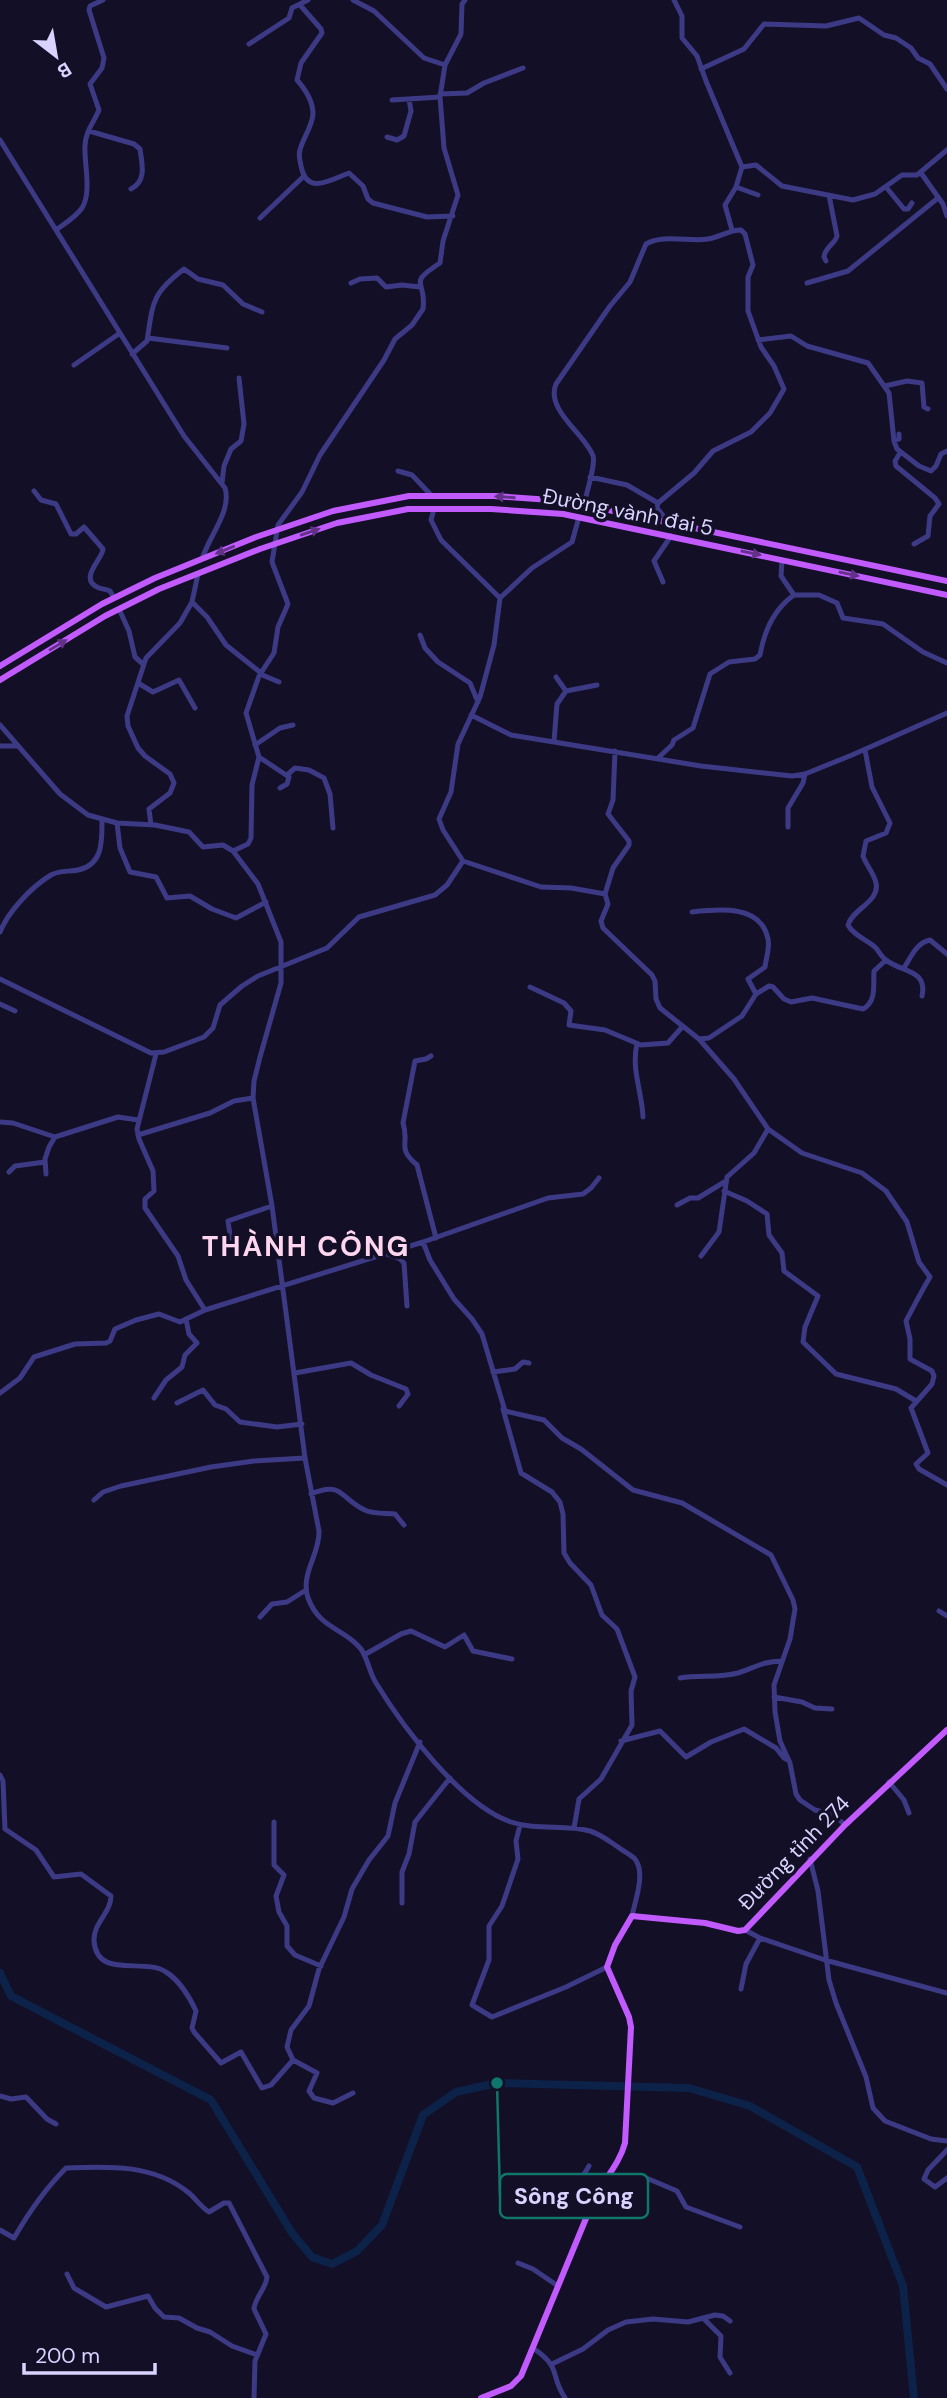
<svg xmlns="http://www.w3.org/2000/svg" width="947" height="2398" font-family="'DM Sans',sans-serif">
<rect width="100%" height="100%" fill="#130f26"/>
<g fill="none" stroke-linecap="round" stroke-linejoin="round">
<path stroke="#0c2248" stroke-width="8" d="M0 1973 11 1996 211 2100 292 2233 312 2257 332 2264 357 2251 382 2225 423 2115 456 2092 497 2083 689 2088 750 2106 857 2167 903 2286 914 2398"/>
<path stroke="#3d3a85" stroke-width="5" d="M353 0 374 11 424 58 445 65
M674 0 682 16V38L697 56 706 81 742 167 736 187 725 205 732 230
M300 5 321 29 322 33 301 63 297 80C305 89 313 100 313 114 312 127 303 138 300 150 298 155 300 160 301 166 307 196 330 180 349 173L363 186 368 199 373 203 427 217 453 216
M249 44 289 18 292 8 308 0
M701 69 744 49 764 24 826 26 859 18 884 35 896 38 911 48 918 58 930 64 947 89
M440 94 467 93 484 83 523 68
M392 100 440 97
M89 131 134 144 140 149C142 164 147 181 131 189
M387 137 397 140 404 136 411 111 409 99
M0 140 184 436 225 488C232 511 209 536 202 559
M742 167 756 165 782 186 853 200 875 194 902 175H917L947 150
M921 173 943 204 947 216
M736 187 758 195
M886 187 904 209H908L912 203
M260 218 304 176
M56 230C64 224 76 217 82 208 92 192 84 164 85 146 85 132 94 122 99 110L90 84 102 68 104 58 89 10 90 6 103 0
M826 261 824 257C825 247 835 244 837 236L829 195
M351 283 360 279 377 278 386 287 402 285 420 287
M807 283 848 271 938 198
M148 338 227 348
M758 340 791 336 807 346 868 363 889 393 894 441 897 449 919 466 931 471 936 466 941 454 947 451
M132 354 147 341C153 303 151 294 184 269L198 279 223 285 243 304 262 312
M74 365 120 333
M885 386 907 381 922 383 924 407 928 409
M894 441 899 439V434
M900 453 895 461 896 466 935 498 939 504 930 516 928 536 914 544
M398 471 412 475 432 496
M590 477 627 485 658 503
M222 483 224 466 231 449 241 441 244 424 239 378
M34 491 41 500 56 504 71 534H76L84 527 103 549C103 559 77 579 99 588 102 589 106 589 110 591L114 598
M584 505C586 494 596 464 593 456 586 435 545 410 556 384L610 306 630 282 646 244C663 234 689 242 708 239 720 237 729 230 741 230L745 234 753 265 748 277V311L761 347 774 366 784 389 770 413 751 432 713 451 694 473 658 503 657 508 669 523
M434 509 431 520 441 540 500 598
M579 517 572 542 532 568 500 598 494 645 480 697 458 744 451 792 439 819 443 830 463 861 541 887 571 888 605 894 608 904 601 921 603 928 652 975 655 981 656 999 660 1008 699 1039 734 1079 768 1129 802 1153 862 1173 886 1191 907 1222 919 1262 930 1277C921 1292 914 1306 906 1321L910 1339V1359L932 1371 934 1376 932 1384 911 1408 928 1453 916 1464 919 1469 947 1485
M782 560 781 576 794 595H819L837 603 843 618 883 624 923 652 947 663
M663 582 654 561 671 536
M192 602 207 617 226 645 261 673
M119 609 129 631 135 657 143 664
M420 635 425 648 438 662 470 683 478 702
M260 674 279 682
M556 677 566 691 597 685
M138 683 153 692 179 680 195 708
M471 715 511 735 701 766 792 776 805 774 852 755 947 713
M0 725 60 794 88 815 117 823 155 825 189 832 203 847 223 845 233 851 258 884 281 942V983L260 1057 254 1081 253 1098 272 1206 305 1458 319 1531C320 1554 300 1574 308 1598 320 1630 345 1628 361 1649 368 1659 369 1672 376 1683 403 1727 461 1805 511 1822 537 1831 564 1824 590 1831 600 1834 609 1841 618 1847 623 1851 630 1854 635 1859 646 1873 635 1901 632 1916
M554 741 557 704 566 691
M255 745 280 728 293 725
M0 746H17
M865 750 872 787 890 823 886 833 866 841 863 856C866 865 874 873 876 883 880 902 852 909 848 925 854 936 866 939 875 947 879 951 881 957 886 960 900 972 928 969 922 996
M259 757 289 777 287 784 280 788
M658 758 672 745 674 740 693 728 710 674 729 662 755 659 760 655C764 632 774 609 794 595
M287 775 295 768 309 770 324 778 330 794 333 828
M117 823 120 848 130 872 156 877 167 898 190 896 212 909 236 918 266 902
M151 825 149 809 170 793 174 783 170 774 145 756 138 748 128 726 127 716 146 658 180 623 192 602 198 574
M788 827V808L803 783 805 774
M233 851 248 844 251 838 252 785 259 757 246 713 259 676 274 653 278 627 288 604 272 562 278 525 302 492 320 455 384 360 395 339 412 325 423 309C427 279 406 285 440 263L443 241 458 195 444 148 440 97 445 65 461 34 462 4 465 0
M605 894 613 868 629 845V841L608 814 613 800 615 751
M692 912C718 909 761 904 768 939 770 948 766 958 765 967L748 979 756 994
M0 932C8 912 31 887 51 875 59 870 69 872 78 870 103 865 102 841 102 821
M904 968C911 957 916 943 930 940L947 954
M0 979 151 1053 164 1052 204 1037 213 1028 220 1005 242 986 258 976 327 948 359 917 435 895 447 885 463 861
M530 987 564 1003 571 1011 569 1025 605 1030 641 1045 668 1043 683 1026
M0 1004 15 1011
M699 1039 709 1038 742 1016 756 994 769 986 773 987 784 999 791 1002 812 998 863 1009C877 1001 873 985 874 971L886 960
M637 1044C631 1069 642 1092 643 1117
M156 1054 137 1129 139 1139 153 1171 154 1191 145 1199V1208L178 1256 186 1280 205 1310
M431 1056 426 1059 415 1061 403 1123C410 1145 396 1147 417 1165L436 1238
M0 1122 13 1123 55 1137
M138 1135 210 1113 234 1101 253 1098
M9 1172 15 1166 45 1162
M46 1174 45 1159 49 1147 55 1137 118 1117 138 1120
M724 1191 747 1201 767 1214 769 1235 782 1253 784 1271 818 1296 805 1327 803 1342 836 1374 896 1389 916 1401
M677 1205 690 1198H698L726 1181
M231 1242 228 1221 272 1206
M423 1242 430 1260 454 1299 472 1319 482 1334 505 1411 544 1420 562 1438 581 1449 633 1490 682 1503 771 1555 793 1600 795 1609 790 1639 774 1685 775 1712 780 1741 790 1763 796 1794 800 1800 815 1810 834 1815 845 1825
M384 1253 400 1259 404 1263 407 1306
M701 1256 719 1232 727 1177 754 1153 768 1129
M493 1372 515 1369 523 1362 529 1363
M295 1373 351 1363 371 1375 406 1389 408 1394 399 1406
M0 1393 20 1378 34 1357 75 1344 106 1343 110 1341 115 1329 136 1320 159 1314 180 1322 205 1310 423 1242 548 1198 583 1194 591 1188 599 1178
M154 1398 166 1380 182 1367 185 1355 197 1343 189 1334 186 1319
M177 1403 203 1390 215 1405 226 1409 240 1422 277 1427 302 1424
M503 1409 521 1473 552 1492 560 1502 563 1514 564 1553 570 1563 591 1585 602 1615 617 1629 635 1677 631 1691 632 1725 601 1779 579 1799 574 1828
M311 1494C344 1480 340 1500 367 1511 376 1514 386 1513 395 1514L404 1525
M94 1500 103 1492 121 1486 211 1467 254 1461 305 1458
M939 1611 947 1616
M260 1617 272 1604 287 1602 306 1590
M364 1655 401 1634 411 1631 445 1647 464 1635 473 1651 512 1659
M680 1678C700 1675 719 1678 738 1673 757 1667 760 1662 782 1661
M774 1697 802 1702 815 1708 832 1709
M621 1741 660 1731 686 1757 711 1742 744 1729 776 1748 784 1758 788 1760
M0 1775 3 1781 5 1829 36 1850 54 1877 81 1874 111 1896C111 1913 93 1923 94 1941 97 1980 144 1957 166 1972 179 1980 190 1998 196 2011L192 2028 194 2032 221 2063 241 2052 262 2088 271 2085 293 2060
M889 1782 904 1800 909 1813
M274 1822V1865L284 1875 276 1896 279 1912 287 1926V1946L295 1955 321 1966
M520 1825 516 1841 518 1859 502 1906 489 1926V1960L472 2005 492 2017 566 1987 607 1967
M810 1859 818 1891 829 1980 836 2003 866 2077 873 2108 885 2121 931 2139 947 2141
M402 1903V1872L409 1854 415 1822 450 1778
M745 1930 760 1938 825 1960 947 1993
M741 1989 746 1964 760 1938
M353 2093 333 2103 314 2098 309 2091 317 2073 293 2060 287 2047 291 2030 309 2006 319 1969 344 1917 352 1889 369 1860 388 1836 395 1803 420 1742
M0 2096 11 2099 26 2097 47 2119 56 2124
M947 2150 928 2170 924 2179 935 2187 947 2178
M589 2166 580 2181 594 2199
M604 2180 644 2177 677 2191 686 2207 740 2227
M0 2230 14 2238C29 2212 45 2189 66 2168 109 2166 154 2164 189 2193 196 2199 201 2207 209 2212L224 2203H229L267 2277C266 2289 255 2297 254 2309L266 2334 255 2361 254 2398
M518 2263 533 2269 558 2286
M67 2274 74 2288 106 2307 148 2296 155 2308 164 2317 179 2318 197 2328 210 2332 232 2346 257 2355
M703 2318 721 2336 720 2357 730 2373
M533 2348C563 2369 549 2374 565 2398
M552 2364 583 2349 608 2330 626 2322 653 2319 688 2322 715 2315 723 2316 730 2321"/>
<path stroke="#c25bff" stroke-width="6" d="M0 666 102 604 155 578 256 537 333 511 409 496H494L565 501 947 581
M0 680 105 616 159 589 260 549 337 523 408 509H491L563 514 947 595
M481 2398 511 2386 521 2376 594 2199C604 2179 619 2165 625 2143L631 2027 629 2017 607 1967 615 1945 632 1916 705 1923 738 1931 745 1930 845 1825 947 1730"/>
</g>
<defs><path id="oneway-solid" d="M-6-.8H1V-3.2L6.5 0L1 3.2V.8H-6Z" transform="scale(1.75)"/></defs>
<g fill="#623188">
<use href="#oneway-solid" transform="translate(505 497) rotate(-176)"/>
<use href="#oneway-solid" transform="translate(310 532) rotate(-19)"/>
<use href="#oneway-solid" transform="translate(225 550) rotate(158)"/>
<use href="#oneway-solid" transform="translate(751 553) rotate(12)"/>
<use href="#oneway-solid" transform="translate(849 574) rotate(12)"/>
<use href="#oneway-solid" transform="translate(58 645) rotate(-31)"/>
</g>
<g text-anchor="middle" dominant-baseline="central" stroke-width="7" stroke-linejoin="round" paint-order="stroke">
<g font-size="21" fill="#d9d4ff" stroke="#130f26">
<text transform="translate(628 512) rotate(11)">Đường vành đai 5</text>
<text transform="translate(794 1853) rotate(-46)">Đường tỉnh 274</text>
</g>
<g font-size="28" font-weight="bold" letter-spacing="2" fill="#ffd6f0" stroke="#130f26">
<text x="306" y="1246">THÀNH CÔNG</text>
</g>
</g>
<path fill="none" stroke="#0f766e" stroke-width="2.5" d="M497 2083L500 2196"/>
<circle fill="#0f766e" stroke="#130f26" stroke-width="2.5" cx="497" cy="2083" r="7"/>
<rect fill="#130f26" stroke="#0f766e" stroke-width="2.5" x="500" y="2174" width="148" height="44" rx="7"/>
<g font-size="23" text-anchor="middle" font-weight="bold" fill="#d9d4ff">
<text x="574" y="2204">Sông Công</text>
</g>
<g transform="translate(56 56) rotate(149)" stroke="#130f26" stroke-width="5" paint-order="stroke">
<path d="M0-5L12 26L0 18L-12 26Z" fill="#d9d4ff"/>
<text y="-10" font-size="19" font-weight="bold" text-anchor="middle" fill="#d9d4ff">B</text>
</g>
<path d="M24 2363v10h131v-10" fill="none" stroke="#d9d4ff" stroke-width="3.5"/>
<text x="35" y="2363" font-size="21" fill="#d9d4ff" stroke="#130f26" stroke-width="5" paint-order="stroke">200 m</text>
</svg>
